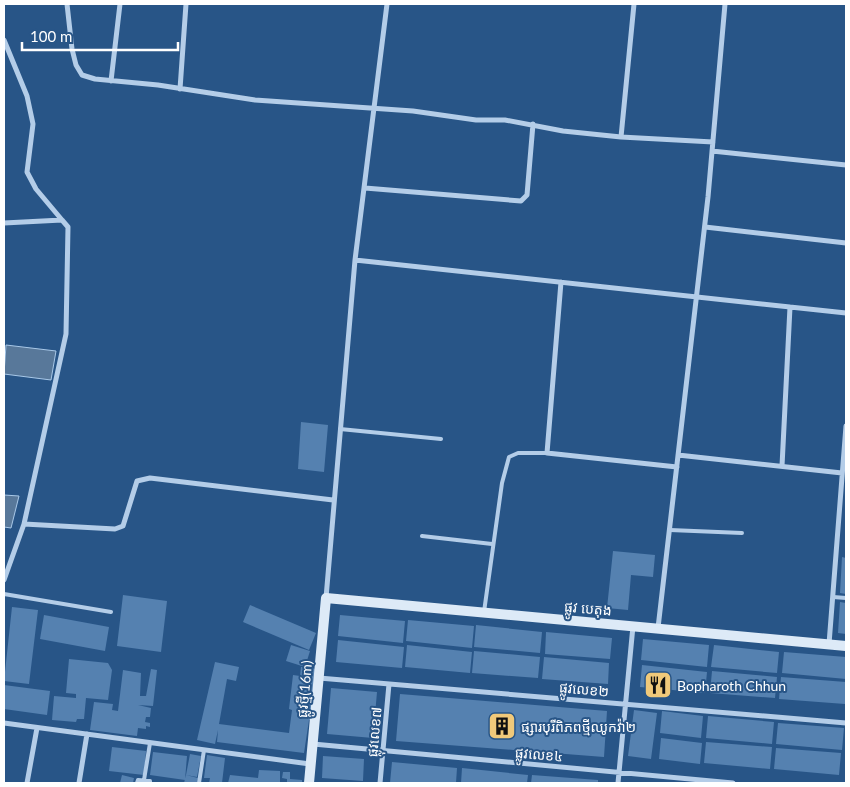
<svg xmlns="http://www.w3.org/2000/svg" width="850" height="787" font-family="Lato,'Noto Sans Khmer',sans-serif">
<rect width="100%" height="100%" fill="#285587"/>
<path fill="#58789a" stroke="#a8c8e8" d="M6 345 56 351 51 380 4 374Z
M4 495 19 496 11 528 4 527Z"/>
<path fill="#5581b0" d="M301 422 328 425 324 472 298 469Z
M613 551 655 555 653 577 631 575 628 610 607 608Z
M842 557 846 558V594L840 593Z
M123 595 167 601 161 652 117 646Z
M840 602 846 603V634L838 633Z
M250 605 316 633 309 650 243 622Z
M12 607 38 610 29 684 4 681Z
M44 615 109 627 105 651 40 639Z
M340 615 405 621 403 643 338 636Z
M408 620 474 626 472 648 406 641Z
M476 625 542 632 540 653 474 647Z
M546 632 612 638 610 659 545 654Z
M643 639 709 645 707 667 641 660Z
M338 640 404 647 402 668 336 662Z
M291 645 310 651 305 667 316 669 312 721 309 720 304 753 217 742 218 730 215 744 197 740 215 662 239 667 236 681 227 679 219 724 289 733 292 710 289 709 293 675 300 676 301 667H305L286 661Z
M407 645 472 652 470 673 405 667Z
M714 645 779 652 777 673 711 667Z
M474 651 540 657 538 678 472 673Z
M784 652 846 657V679L782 673Z
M544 657 609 663 608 684 542 679Z
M69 659 108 663 112 670 108 700 86 698 84 719H77L76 722 52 720 54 696 76 698V694L66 693Z
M642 665 707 672 705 693 640 687Z
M151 669 157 670 153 706 138 705 151 708 150 717H146L145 722 150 723V727L146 726V729L138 728 137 736 90 730 94 702 113 704 112 710 118 711 123 670 141 673 140 696H146Z
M712 671 777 677 775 698 710 693Z
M781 677 846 682 845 704 779 699Z
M4 685 50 691 47 715 4 709Z
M331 688 377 692 373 738 327 734Z
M400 694 607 711 604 757 396 741Z
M634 710 657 713 651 759 628 756Z
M662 711 703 716 701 738 660 733Z
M708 716 774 722 772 744 706 738Z
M778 723 844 728 842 750 776 744Z
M661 738 702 743 700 764 659 759Z
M706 742 772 747 770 769 704 763Z
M112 747 146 751 144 775 109 771Z
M776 748 841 753 839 775 774 769Z
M153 752 187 756 185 780 150 775Z
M190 754 201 756 197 777 186 775Z
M207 755 225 758 222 783H209L210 778H204Z
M323 756 364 759 363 781 322 778Z
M392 762 457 768 456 783H390Z
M462 768 528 775 527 783H461Z
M259 770 280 771V783H228L230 775 258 778Z
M283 772H290V779L302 780V783H287V779L282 778Z
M122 775 134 778 133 783H120Z
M186 775 198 778 197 783H184Z
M532 775 598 780V783H531Z"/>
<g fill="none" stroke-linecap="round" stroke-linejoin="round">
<path stroke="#b4cde8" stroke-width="4" d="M340 429 441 439
M670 530 742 533
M422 536 492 544
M4 594 111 612
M833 597 846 598
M484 612 502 483 509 457 518 453H547
M144 780 150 743
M137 783 138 780 150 781V783
M199 783 204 750"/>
<path stroke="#b4cde8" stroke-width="5" d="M67 4 72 49 76 65 82 75 95 79 158 85 255 100 413 111 476 120H505L563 131 621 137 713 142
M4 40 27 96 33 124 27 172 36 189 62 220
M111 81 120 4
M180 89 186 4
M621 137 634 4
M712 151 846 165
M365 188 521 201 527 195 533 124
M4 223 62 220 68 227 66 334 24 524 4 580
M705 227 846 243
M355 260 846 313
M561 282 547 453 677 467
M678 455 842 473
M782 466 790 307
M24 524 115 529 123 526 137 481 150 478 333 500
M326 598 355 260 387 4
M658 628 708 197 725 4
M829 644 846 426
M319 678 846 723
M4 723 310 764
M313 744 733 783
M27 783 37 728
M79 783 87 734
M380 783 389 684
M618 783 633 626"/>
<path stroke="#ddeaf7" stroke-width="10" d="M309 783 326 598 846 646"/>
</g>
<defs>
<g id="restaurant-square" transform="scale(1.4375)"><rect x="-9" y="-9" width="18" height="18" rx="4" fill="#f0c97a" stroke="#285587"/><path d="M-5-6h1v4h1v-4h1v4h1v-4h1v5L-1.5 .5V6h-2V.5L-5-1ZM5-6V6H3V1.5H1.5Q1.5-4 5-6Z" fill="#111"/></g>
<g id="building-square" transform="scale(1.4375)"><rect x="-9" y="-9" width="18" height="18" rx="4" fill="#f0c97a" stroke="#285587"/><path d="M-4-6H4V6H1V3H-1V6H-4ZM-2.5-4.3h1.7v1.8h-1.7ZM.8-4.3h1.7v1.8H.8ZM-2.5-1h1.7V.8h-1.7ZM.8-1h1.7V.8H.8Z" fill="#111"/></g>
</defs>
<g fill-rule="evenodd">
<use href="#restaurant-square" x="658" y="685"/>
<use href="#building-square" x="502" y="726"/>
</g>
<g text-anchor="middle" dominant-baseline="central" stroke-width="4" stroke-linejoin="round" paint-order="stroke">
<g font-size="14" fill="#fff" stroke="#285587">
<text transform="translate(588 608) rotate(5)">ផ្លូវ បេតុង</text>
<text transform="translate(304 689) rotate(-85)">ផ្លូវថ្មី(16m)</text>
<text transform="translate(584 689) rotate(5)">ផ្លូវលេខ២</text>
<text transform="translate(374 732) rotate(-85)">ផ្លុវលេខ៧</text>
<text transform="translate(539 754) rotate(5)">ផ្លូវលេខ៤</text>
</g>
<g font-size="14" fill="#fff" stroke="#285587" text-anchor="start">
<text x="677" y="685">Bopharoth Chhun</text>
<text x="521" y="726">ផ្សារបុរីពិភពថ្មីឈូកវ៉ា២</text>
</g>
</g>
<rect width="850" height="787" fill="none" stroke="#ffffff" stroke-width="10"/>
<path d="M22 42v8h156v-8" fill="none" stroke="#ffffff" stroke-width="2.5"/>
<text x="30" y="42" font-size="15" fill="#ffffff" stroke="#285587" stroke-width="4" paint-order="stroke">100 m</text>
</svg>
